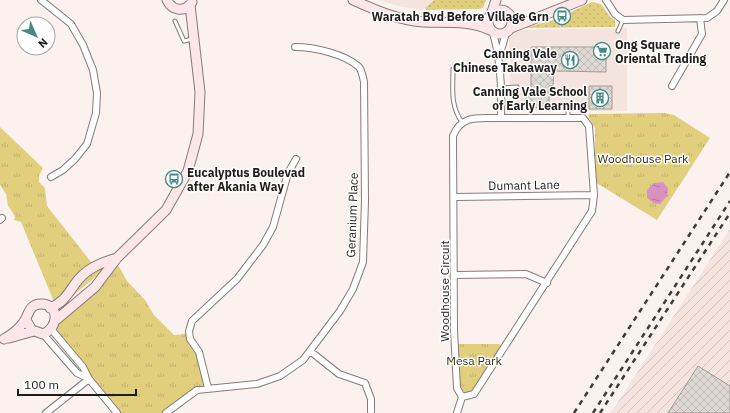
<svg xmlns="http://www.w3.org/2000/svg" width="730" height="413" font-family="'IBM Plex Sans',sans-serif">
<defs>
<pattern id="industrial-furrows" width="10" height="10" patternUnits="userSpaceOnUse"><rect width="10" height="10" fill="#f5e4de"/><path d="M-1 1l2-2M0 10L10 0M9 11l2-2" fill="none" stroke="#d2c3be"/></pattern>
<pattern id="grass-dots" width="8" height="8" patternUnits="userSpaceOnUse"><rect width="8" height="8" fill="#e1cf7e"/><path d="M2 2h.1M6 6h.1" fill="none" stroke="#c1b16c" stroke-width="1.8" stroke-linecap="round"/></pattern>
<pattern id="park-tufts" width="24" height="20" patternUnits="userSpaceOnUse"><rect width="24" height="20" fill="#e1cf7e"/><path d="M3 7l-1-3M5 7V3M7 7l1-3M15 17l-1-3M17 17v-4M19 17l1-3" fill="none" stroke="#c1b16c"/></pattern>
<pattern id="water-ripples" width="26" height="14" patternUnits="userSpaceOnUse"><rect width="26" height="14" fill="#d991c3"/><path d="M2 4q2-2 4 0t4 0M15 11q2-2 4 0t4 0" fill="none" stroke="#af769e"/></pattern>
<pattern id="building-cross-hatch" width="8" height="8" patternUnits="userSpaceOnUse"><rect width="8" height="8" fill="#dfd9d3"/><path d="M0 0l8 8M0 8l8-8" fill="none" stroke="#bfbab5"/></pattern>
</defs>
<rect width="100%" height="100%" fill="#fbf2f0"/>
<path fill="#f5e4de" d="M379 0H433L422 10 398 6Z
M627 28V111H514L511 109 509 39 516 30Z"/>
<path fill="url(#industrial-furrows)" d="M730 229V413H611Z"/>
<path fill="url(#grass-dots)" d="M434 0H486L483 8 478 9 426 10 425 8Z
M592 2 601 4 611 18 615 20V27L523 28 554 20Z"/>
<path fill="url(#park-tufts)" d="M664 113 674 115 710 138 657 220 595 182V128L588 116 590 114Z
M0 127 43 168 39 176V182L45 188 47 206 91 262 107 267 57 309 21 222 14 220 15 216 8 206 6 194 0 185Z
M118 265 127 281 145 300 154 315 174 335 186 334 198 352 208 386 197 390 165 413H118L52 329 81 294Z
M458 344H499L502 346 472 392 466 393 459 387Z"/>
<path fill="url(#water-ripples)" d="M663 182 668 188 667 196 660 204 654 203 647 198V190L654 183Z"/>
<path fill="url(#building-cross-hatch)" stroke="#a09b96" d="M531 47H606V72L554 71 553 86H549V108L526 107V93H531Z
M589 86H612V109H589Z
M698 366 730 386V413H668Z"/>
<g fill="none" stroke-linecap="round" stroke-linejoin="round">
<g stroke="#847c7a" stroke-width="5">
<path id="lane" d="M175 21 184 41 192 39
M618 31 623 20
M453 69C453 88 450 106 462 122
M502 88 517 87
M568 118V105"/>
</g>
<g stroke="#847c7a" stroke-width="8">
<path id="street" d="M41 0 71 24 83 45 93 70 97 93 96 113 87 144 75 159 63 170 51 177
M606 0 615 14 623 20 707 18 717 11 724 0
M493 33C501 61 502 89 501 118
M500 54 506 33
M672 86 702 34 700 18
M501 118H583L589 126 594 195 592 211 474 394 462 397 457 388 454 330 453 136C462 113 481 119 501 118Z
M455 197 594 195
M0 220 2 218
M455 275 526 274 547 283
M51 329 83 367 89 379 117 413
M43 334 77 373 89 379
M310 351 339 374 365 383 371 399V411
M208 388 199 352 190 339 189 331 192 321 237 279 263 245 273 227 288 173 296 159
M46 413 89 379
M166 413 197 390 257 384 280 376 303 360 340 311 353 289 363 262 365 201 364 82C363 77 362 71 359 67 345 54 314 47 295 47
M457 413 462 397"/>
</g>
<g stroke="#847c7a" stroke-width="11">
<path id="secondary" d="M167 0C172 11 185 13 192 2
M353 0C375 10 398 20 423 22 446 23 469 20 490 30
M488 22a12 12 0 1 1 24 0a12 12 0 1 1-24 0Z
M492 12 496 0
M511 28 582 0
M50 308C64 302 67 295 75 284 85 269 100 263 117 258
M56 320 95 287 117 258 166 210 188 171 198 134 200 92 190 5
M9 338 34 331
M4 339C11 335 18 330 23 323 29 316 28 304 41 304 60 304 59 328 43 334L32 330 26 320"/>
</g>
<use href="#lane" stroke="#fff" stroke-width="3"/>
<use href="#street" stroke="#fff" stroke-width="6"/>
<use href="#secondary" stroke="#fde6ea" stroke-width="9"/>
<path stroke="#3f3b3a" stroke-width="2.5" stroke-dasharray="5 5" stroke-linecap="butt" d="M574 413 730 172
M593 413 730 201
M600 413 730 213"/>
</g>
<defs>
<g id="bus-ring" transform="scale(0.9)"><circle r="9.5" fill="#fff" stroke="#448a82" stroke-width="1.5"/><path d="M-5-6H5V4H4V6H2V4H-2V6H-4V4H-5ZM-3.5-4V0h7V-4ZM-3.5 1.2v1.5H-2V1.2ZM2 1.2v1.5H3.5V1.2Z" fill="#448a82"/></g>
<g id="supermarket-ring" transform="scale(0.9)"><circle r="9.5" fill="#fff" stroke="#448a82" stroke-width="1.5"/><path d="M-6-5.5h2.5l.6 2H6L4.5 2H-2.5L-4.4-4H-6ZM-1.5 3.2a1.3 1.3 0 1 0 .1 0ZM3 3.2a1.3 1.3 0 1 0 .1 0Z" fill="#448a82"/></g>
<g id="restaurant-ring" transform="scale(0.9)"><circle r="9.5" fill="#fff" stroke="#448a82" stroke-width="1.5"/><path d="M-5-6h1v4h1v-4h1v4h1v-4h1v5L-1.5 .5V6h-2V.5L-5-1ZM5-6V6H3V1.5H1.5Q1.5-4 5-6Z" fill="#448a82"/></g>
<g id="building-ring" transform="scale(0.9)"><circle r="9.5" fill="#fff" stroke="#448a82" stroke-width="1.5"/><path d="M-4-6H4V6H1V3H-1V6H-4ZM-2.5-4.3h1.7v1.8h-1.7ZM.8-4.3h1.7v1.8H.8ZM-2.5-1h1.7V.8h-1.7ZM.8-1h1.7V.8H.8Z" fill="#448a82"/></g>
</defs>
<g fill-rule="evenodd">
<use href="#bus-ring" x="562" y="16"/>
<use href="#supermarket-ring" x="602" y="51"/>
<use href="#restaurant-ring" x="570" y="60"/>
<use href="#building-ring" x="600" y="98"/>
<use href="#bus-ring" x="174" y="179"/>
</g>
<g text-anchor="middle" dominant-baseline="central" stroke-width="3" stroke-linejoin="round" paint-order="stroke">
<g font-size="12" font-weight="bold" fill="#1e1b1a" stroke="#fff" text-anchor="end">
<text x="549" y="16">Waratah Bvd Before Village Grn</text>
<text x="615" y="44" text-anchor="start">Ong Square<tspan x="615" dy="14">Oriental Trading</tspan></text>
<text x="557" y="53">Canning Vale<tspan x="557" dy="14">Chinese Takeaway</tspan></text>
<text x="587" y="91">Canning Vale School<tspan x="587" dy="14">of Early Learning</tspan></text>
<text x="187" y="172" text-anchor="start">Eucalyptus Boulevad<tspan x="187" dy="14">after Akania Way</tspan></text>
</g>
<g font-size="12" fill="#372f08" stroke="#fff">
<text x="643" y="158">Woodhouse Park</text>
<text x="474" y="360">Mesa Park</text>
</g>
<g font-size="12" fill="#1e1b1a" stroke="#fff">
<text transform="translate(524 185) rotate(-1)">Dumant Lane</text>
<text transform="translate(352 215) rotate(-88)">Geranium Place</text>
<text transform="translate(444 291) rotate(-90)">Woodhouse Circuit</text>
</g>
</g>
<g transform="translate(36 36) rotate(135)"><circle r="19" fill="#ffffff" stroke="#a5a4a3"/>
<path d="M0-3L7 15L0 10L-7 15Z" fill="#448a82"/>
<text y="-6" font-size="11" font-weight="bold" text-anchor="middle" fill="#1e1b1a">N</text>
</g>
<path d="M18 389v6h118v-6" fill="none" stroke="#1e1b1a" stroke-width="2"/>
<text x="24" y="389" font-size="12" fill="#1e1b1a" stroke="#ffffff" stroke-width="3" paint-order="stroke">100 m</text>
</svg>
